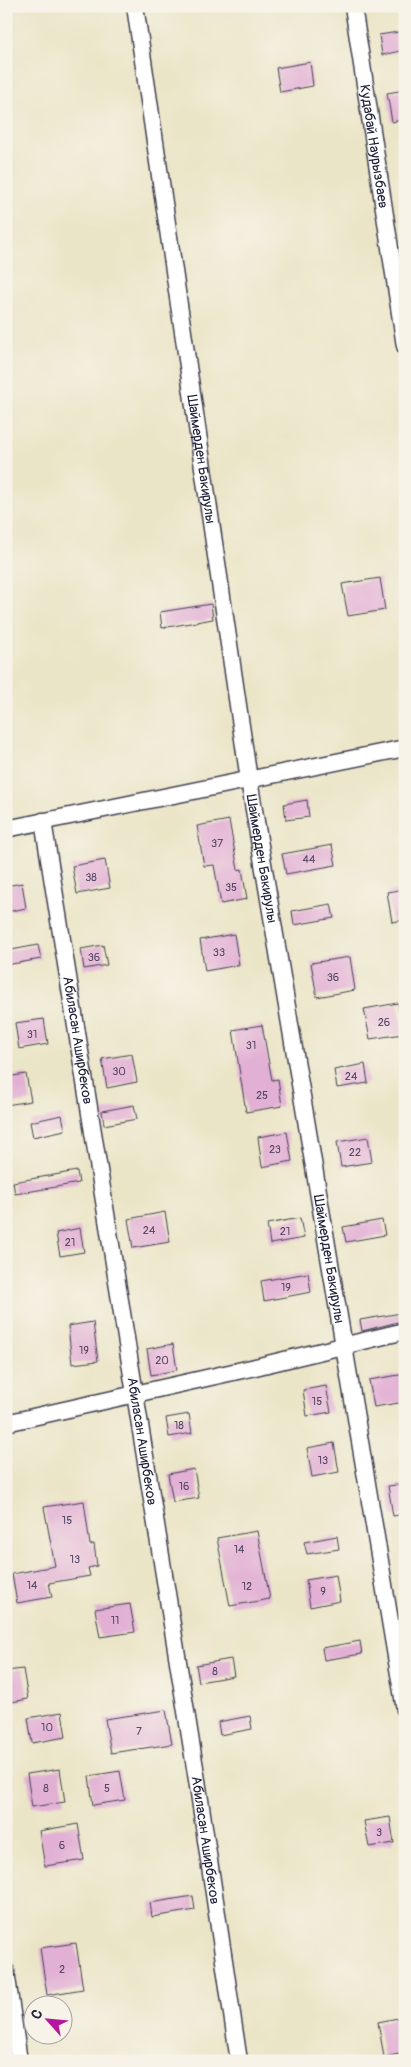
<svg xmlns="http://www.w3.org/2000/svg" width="411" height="2067" font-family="Pangolin,sans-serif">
<rect width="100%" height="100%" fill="#f7f3e8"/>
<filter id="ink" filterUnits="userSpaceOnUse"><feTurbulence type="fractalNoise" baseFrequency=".02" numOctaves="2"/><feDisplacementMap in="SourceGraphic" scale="10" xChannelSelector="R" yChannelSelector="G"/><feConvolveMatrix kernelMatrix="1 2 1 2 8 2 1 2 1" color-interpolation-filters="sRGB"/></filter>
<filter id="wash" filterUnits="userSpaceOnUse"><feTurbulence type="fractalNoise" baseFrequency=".0096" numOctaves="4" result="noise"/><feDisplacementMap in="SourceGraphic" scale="20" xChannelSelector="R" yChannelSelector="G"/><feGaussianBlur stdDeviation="1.12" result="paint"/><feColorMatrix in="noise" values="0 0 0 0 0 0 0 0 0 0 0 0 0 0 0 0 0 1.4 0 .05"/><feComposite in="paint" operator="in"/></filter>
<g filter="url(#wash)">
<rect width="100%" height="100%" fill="#ebe5c8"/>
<g id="blocks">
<path fill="#e2b0d4" d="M405 31V50L382 55 379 35Z
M310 62 313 86 280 92 276 68Z
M405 90V119L392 122 387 93Z
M380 578 385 610 348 616 342 584Z
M211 604 213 619 162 628 160 612Z
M307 800 309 817 286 820 284 804Z
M229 820 238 870 242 869 247 899 221 904 214 865 204 866 197 826Z
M332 845 336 865 286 874 282 854Z
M105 860 110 888 77 894 72 866Z
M22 883 26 908 6 912V886Z
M405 889V920L392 922 387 892Z
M331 904 334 918 294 925 292 911Z
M234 934 239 965 205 971 200 940Z
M38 945 41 959 6 965V951Z
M103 945 107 965 84 969 81 949Z
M350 957 355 990 317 997 311 963Z
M398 1003 403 1034 370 1039 364 1009Z
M44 1019 48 1044 19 1049 15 1023Z
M262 1025 272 1080 278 1079 282 1106 246 1112 233 1030Z
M132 1054 137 1082 107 1088 102 1059Z
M365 1064 368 1083 337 1088 334 1070Z
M26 1074 31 1101 6 1105V1077Z
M134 1105 137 1119 104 1125 102 1111Z
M62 1115 65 1130 33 1137 30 1122Z
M287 1132 292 1161 262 1167 258 1137Z
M368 1137 372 1162 341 1167 337 1142Z
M77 1171 79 1183 15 1194 13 1182Z
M165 1212 170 1242 133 1248 128 1219Z
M300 1218 304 1238 270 1244 267 1224Z
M382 1220 385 1235 346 1242 343 1227Z
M80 1228 84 1252 60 1256 56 1233Z
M308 1273 311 1292 264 1301 261 1281Z
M401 1313 402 1321 362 1331 360 1320Z
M93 1322 98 1361 72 1364 68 1326Z
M173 1344 177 1370 151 1375 147 1349Z
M405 1374V1402L374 1407 369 1380Z
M326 1386 331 1412 307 1416 303 1390Z
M189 1414 192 1433 169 1437 166 1418Z
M334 1443 339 1472 312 1477 307 1448Z
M194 1469 199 1498 173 1502 168 1474Z
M405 1484V1514L393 1516 388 1486Z
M84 1501 90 1545 94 1544 97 1566 88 1568 90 1576 49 1583 52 1597 17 1603 12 1574 55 1566 44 1507Z
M257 1531 270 1599 230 1606 217 1538Z
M337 1536 339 1549 307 1554 304 1542Z
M336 1575 340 1601 310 1607 306 1580Z
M130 1604 135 1632 100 1637 95 1609Z
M360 1641 362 1654 324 1660 322 1648Z
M231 1659 234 1676 199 1682 196 1665Z
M23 1669 28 1699 6 1703V1671Z
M166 1710 172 1744 111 1753 105 1719Z
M62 1712 66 1737 32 1743 28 1718Z
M250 1716 252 1729 220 1735 218 1722Z
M60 1769 65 1802 32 1807 27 1774Z
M120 1771 125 1800 93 1805 89 1776Z
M390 1817 394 1843 369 1847 364 1821Z
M78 1824 84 1860 45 1866 39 1831Z
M193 1896 195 1910 152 1917 150 1903Z
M76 1943 83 1989 47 1995 40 1948Z
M403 2017 405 2053 384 2057 378 2022Z"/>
</g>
</g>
<g filter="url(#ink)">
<use href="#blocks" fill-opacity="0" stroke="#403f50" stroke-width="1"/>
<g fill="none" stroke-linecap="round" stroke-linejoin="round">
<g stroke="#403f50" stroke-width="19">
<g id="minor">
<path id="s1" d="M135 6 249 780 405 1710"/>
<path id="s2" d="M353 6 405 346"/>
<path id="s3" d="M43 821 197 1780 239 2061"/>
<path d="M6 829 405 748"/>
<path d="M6 1423 251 1368 405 1331"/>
<path d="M6 1971 19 2061"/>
</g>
</g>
<use href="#minor" stroke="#fff" stroke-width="16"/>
</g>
</g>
<g text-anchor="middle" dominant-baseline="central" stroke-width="4" stroke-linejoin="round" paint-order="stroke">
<g font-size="11" fill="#524661">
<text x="217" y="843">37</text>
<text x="309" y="859">44</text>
<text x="91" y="877">38</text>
<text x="231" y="887">35</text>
<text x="219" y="952">33</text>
<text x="94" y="957">36</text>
<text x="333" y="977">36</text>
<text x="384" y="1022">26</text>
<text x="32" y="1034">31</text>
<text x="251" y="1045">31</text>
<text x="119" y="1071">30</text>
<text x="351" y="1076">24</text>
<text x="262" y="1095">25</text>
<text x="275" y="1149">23</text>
<text x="355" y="1152">22</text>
<text x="149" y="1230">24</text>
<text x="285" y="1231">21</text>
<text x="70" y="1242">21</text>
<text x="286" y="1287">19</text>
<text x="84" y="1350">19</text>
<text x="162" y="1360">20</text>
<text x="317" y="1401">15</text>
<text x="179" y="1425">18</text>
<text x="323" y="1460">13</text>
<text x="184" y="1486">16</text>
<text x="67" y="1520">15</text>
<text x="239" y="1549">14</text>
<text x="75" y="1559">13</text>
<text x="32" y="1585">14</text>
<text x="247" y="1586">12</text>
<text x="323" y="1591">9</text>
<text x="115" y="1620">11</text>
<text x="215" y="1671">8</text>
<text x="47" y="1727">10</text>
<text x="139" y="1731">7</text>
<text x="46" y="1788">8</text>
<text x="107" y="1788">5</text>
<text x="379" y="1832">3</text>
<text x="62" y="1845">6</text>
<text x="62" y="1969">2</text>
</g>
<g font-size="14" fill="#22223b" stroke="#f7f3e8">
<text stroke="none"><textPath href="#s2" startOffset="142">Кудабай Наурызбаев</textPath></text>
<text stroke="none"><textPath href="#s1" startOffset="458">Шаймерден Бакирулы</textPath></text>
<text stroke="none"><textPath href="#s1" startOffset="862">Шаймерден Бакирулы</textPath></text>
<text stroke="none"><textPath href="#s3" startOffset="222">Абиласан Аширбеков</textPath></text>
<text stroke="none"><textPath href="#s1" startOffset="1268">Шаймерден Бакирулы</textPath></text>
<text stroke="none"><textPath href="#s3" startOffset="628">Абиласан Аширбеков</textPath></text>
<text stroke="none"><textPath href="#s3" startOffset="1032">Абиласан Аширбеков</textPath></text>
</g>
</g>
<rect width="411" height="2067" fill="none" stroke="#f7f3e8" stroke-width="25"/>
<g transform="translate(48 2020) rotate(297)"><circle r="24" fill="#f7f3e8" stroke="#a29fa3"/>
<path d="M0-4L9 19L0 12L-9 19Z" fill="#b5179e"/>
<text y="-8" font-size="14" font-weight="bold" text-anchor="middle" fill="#22223b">С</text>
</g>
</svg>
